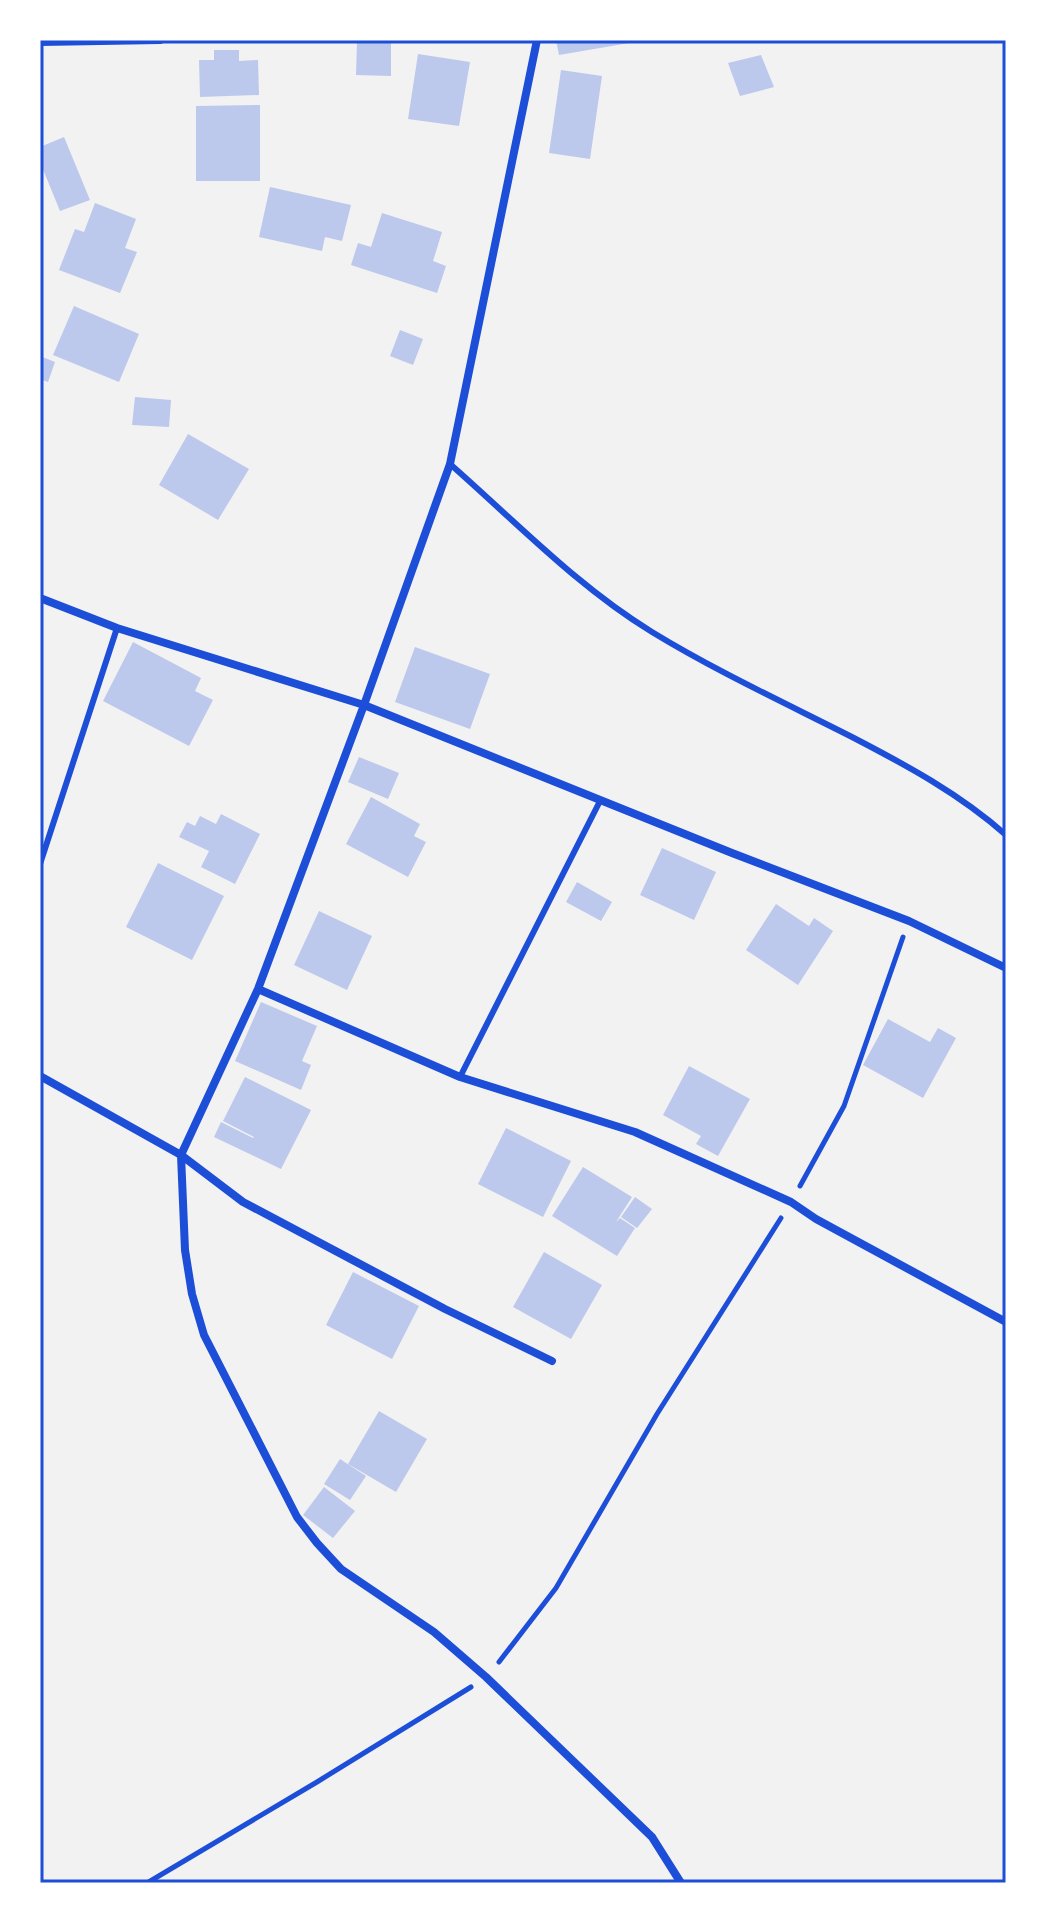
<svg xmlns="http://www.w3.org/2000/svg" width="1046" height="1923" font-family="Jost,sans-serif">
<rect width="100%" height="100%" fill="#f2f2f2"/>
<path fill="#bdc9ec" d="M556 40H634L635 42 559 55Z
M357 41H391V76L356 75Z
M214 50H239V61L258 60 259 95 200 97 199 60H214Z
M418 54 470 62 459 126 408 119Z
M761 55 774 87 740 96 728 63Z
M561 70 602 76 590 159 549 153Z
M260 105V181H196V106Z
M64 137 90 200 60 211 40 162V147Z
M270 187 351 205 342 241 325 237 322 251 259 237Z
M95 203 136 219 125 248 137 252 120 293 59 270 75 229 84 232Z
M382 213 442 232 433 261 446 266 437 293 351 265 358 243 371 247Z
M74 306 139 334 119 382 53 355Z
M400 330 423 339 413 365 390 356Z
M40 356 55 362 48 382 40 379Z
M135 397 171 400 169 427 132 425Z
M188 434 249 469 218 520 159 485Z
M133 642 201 678 195 691 213 700 189 746 103 701Z
M415 647 490 674 470 729 395 702Z
M359 757 399 773 388 799 348 782Z
M371 797 420 824 414 836 426 842 408 877 346 844Z
M221 814 260 834 235 884 201 867 209 851 179 837 187 822 195 826 200 816 216 824Z
M662 848 716 872 694 920 640 895Z
M158 863 224 896 192 960 126 927Z
M577 882 612 902 601 921 566 902Z
M776 904 809 926 814 918 833 931 798 985 746 950Z
M319 911 372 936 347 990 294 965Z
M261 1002 317 1026 302 1061 311 1065 301 1090 235 1061Z
M888 1019 930 1042 938 1028 956 1038 923 1098 863 1065Z
M689 1066 750 1099 718 1156 696 1144 701 1136 663 1115Z
M245 1077 311 1110 281 1169 214 1137 221 1122 253 1138 254 1137 223 1121Z
M506 1128 571 1161 543 1217 478 1184Z
M583 1167 632 1197 616 1222 620 1218 635 1228 617 1256 552 1216Z
M635 1197 652 1209 637 1228 621 1217Z
M544 1252 602 1285 571 1339 513 1307Z
M353 1272 419 1306 392 1359 326 1325Z
M379 1411 427 1439 396 1492 348 1464Z
M340 1459 366 1476 350 1500 324 1484Z
M324 1487 355 1511 333 1538 303 1515Z"/>
<g fill="none" stroke-linecap="round" stroke-linejoin="round">
<path stroke="#1d4ed8" stroke-width="5" d="M800 1186 844 1106 903 937
M499 1662 556 1588 657 1414 781 1218
M147 1883 317 1782 471 1687"/>
<path stroke="#1d4ed8" stroke-width="6" d="M450 464C516 522 577 586 652 632 716 671 785 703 852 737 906 765 960 794 1006 835
M40 864 117 628
M460 1077 600 801"/>
<path stroke="#1d4ed8" stroke-width="8" d="M537 40 450 464 364 705 258 989 181 1155 185 1250 192 1294 204 1335 297 1517 317 1543 341 1569 434 1632 486 1677 652 1837 681 1883
M40 42 160 40
M40 598 117 628 364 705 732 853 909 921 1006 968
M258 989 460 1077 635 1132 791 1202 816 1219 1006 1322
M40 1076 181 1155 243 1202 445 1309 552 1361"/>
</g>
<rect width="1046" height="1923" fill="none" stroke="#ffffff" stroke-width="84"/>
<rect x="42" y="42" width="962" height="1839" fill="none" stroke="#1d4ed8" stroke-width="3"/>
</svg>
